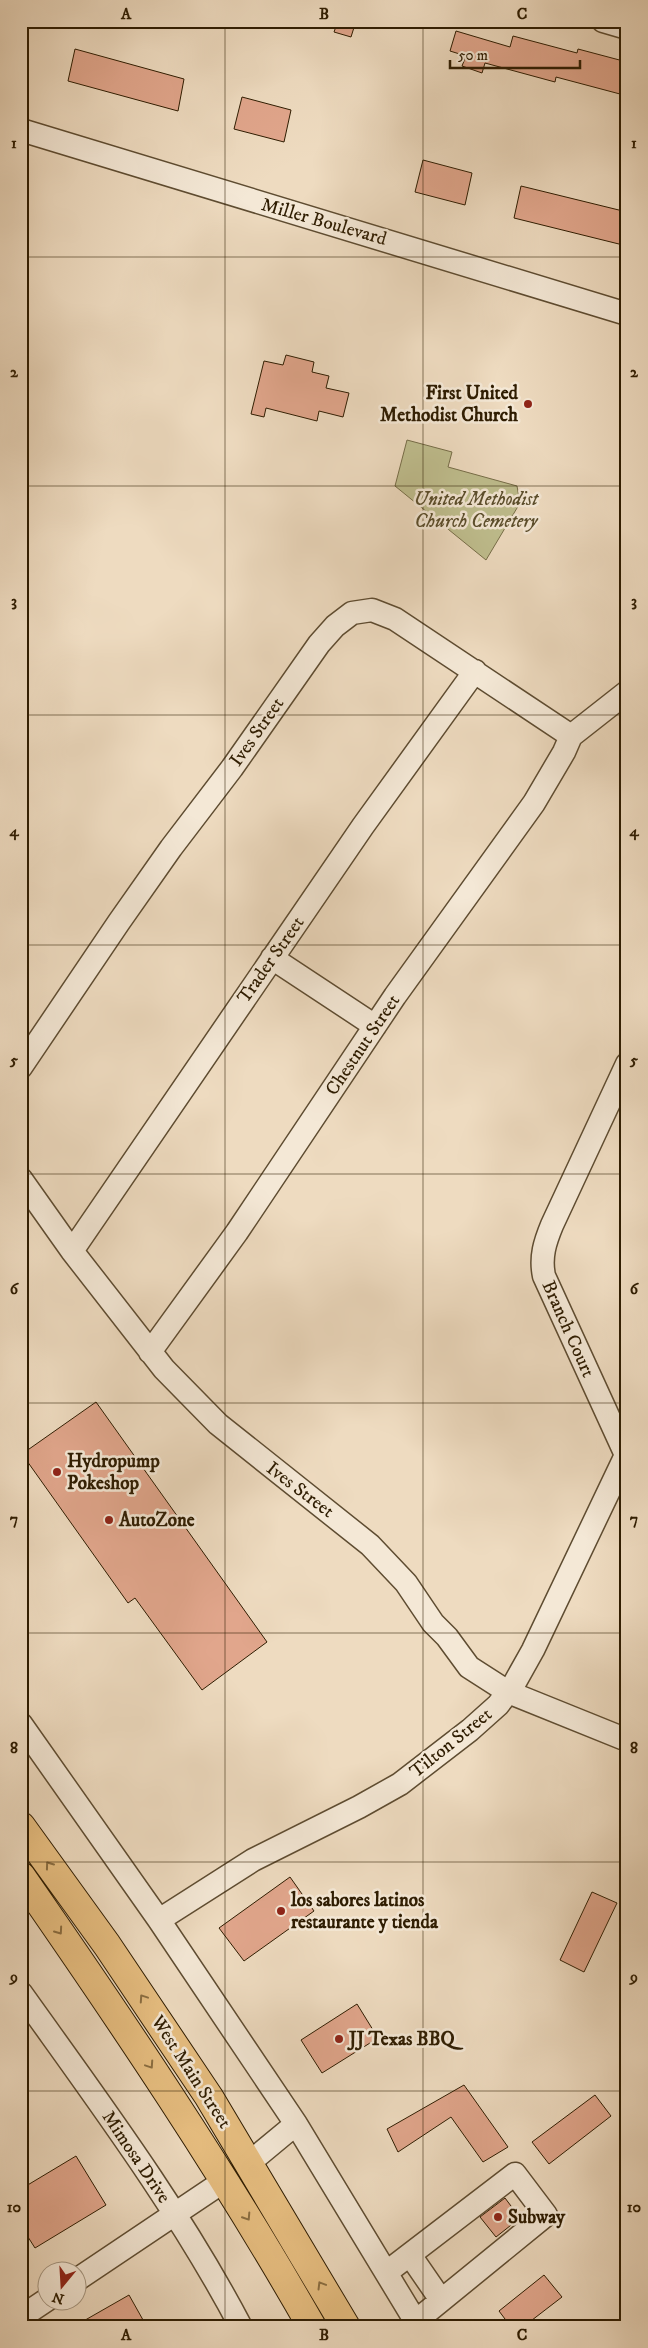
<svg xmlns="http://www.w3.org/2000/svg" width="648" height="2348" font-family="'IM FELL DW Pica',serif">
<rect width="100%" height="100%" fill="#eedbc0"/>
<filter id="stains"><feTurbulence type="fractalNoise" baseFrequency=".004" numOctaves="4"/><feColorMatrix values="0 0 0 0 .2 0 0 0 0 .09 0 0 0 0 .02 0 0 0 .5 -.17"/></filter>
<radialGradient id="worn" r=".72"><stop offset=".6" stop-color="#630" stop-opacity="0"/><stop offset="1" stop-color="#630" stop-opacity=".3"/></radialGradient>
<path fill="#bfbe8e" stroke="#766d48" d="M407 440 452 452 448 467 517 486 520 503 486 560 395 486Z"/>
<path fill="#e1a68c" stroke="#2e1c01" d="M338 21H356L351 37 334 32Z
M456 31 510 47 513 36 577 53 578 49 627 62 620 94 556 77 555 82 485 63 482 73 462 66 466 56 450 51Z
M75 49 184 79 178 111 68 81Z
M242 97 291 110 284 142 234 129Z
M423 160 472 173 465 205 415 192Z
M521 186 627 212V246L514 218Z
M286 355 314 362 312 372 329 376 326 388 349 393 343 417 319 411 317 421 266 408 264 417 251 414 264 361 283 365Z
M96 1402 267 1642 202 1690 135 1598 128 1603 22 1454Z
M290 1877 314 1911 244 1961 219 1928Z
M592 1892 617 1903 584 1972 560 1960Z
M357 2004 378 2038 322 2073 301 2040Z
M464 2085 508 2147 483 2162 451 2117 398 2152 387 2129Z
M595 2095 611 2116 549 2164 532 2142Z
M76 2156 106 2205 35 2248 21 2226V2189Z
M505 2198 520 2218 496 2237 480 2217Z
M544 2275 562 2297 523 2327H511L499 2311Z
M129 2295 147 2327H73Z"/>
<g fill="none" stroke-linecap="round" stroke-linejoin="round">
<g stroke="#5e4c31" stroke-width="25">
<path id="minor" d="M603 21 627 28
M21 130 627 314
M272 958 375 1026
M21 1067 119 922 171 848 232 768 319 644 335 626 352 613 372 610 395 619 571 736
M21 1179 72 1251 164 1369 218 1424 370 1545 406 1583 433 1623 447 1637 469 1667 508 1692 627 1740
M72 1251 363 826 475 671
M150 1352 237 1232 395 996 534 803 564 752 571 736 627 692
M626 1455 544 1276C540 1257 545 1242 552 1225L627 1064
M21 1724 159 1920 296 2124 419 2327
M159 1920 253 1860 359 1807 400 1784 470 1730 498 1705 514 1684 533 1650 627 1453
M21 1993C98 2101 179 2209 241 2327
M249 2163 296 2124
M410 2255 441 2300
M387 2272 515 2174 546 2215 416 2321
M78 2279 224 2181
M21 2317 48 2299"/>
</g>
<g stroke="#2e1c01" stroke-width="30">
<path id="major" d="M21 1826 107 1945 209 2097 346 2327
M21 1876C123 2023 223 2171 312 2327"/>
</g>
<use href="#minor" stroke="#f4e8d6" stroke-width="22"/>
<use href="#major" stroke="#e7be80" stroke-width="28"/>
</g>
<defs><path id="oneway-chevron" d="M-2-3.5L2.5 0L-2 3.5" fill="none" stroke-width="1.6" stroke-linecap="round" stroke-linejoin="round" transform="scale(1.25)"/></defs>
<g stroke="#8a6d40">
<use href="#oneway-chevron" transform="translate(49 1865) rotate(-126)"/>
<use href="#oneway-chevron" transform="translate(59 1931) rotate(55)"/>
<use href="#oneway-chevron" transform="translate(143 1998) rotate(-124)"/>
<use href="#oneway-chevron" transform="translate(150 2065) rotate(56)"/>
<use href="#oneway-chevron" transform="translate(247 2217) rotate(57)"/>
<use href="#oneway-chevron" transform="translate(321 2285) rotate(-121)"/>
</g>
<path fill="none" stroke="#2e1c01" stroke-width="1" stroke-opacity="0.55" d="M225 21V2327M423 21V2327M21 257H627M21 486H627M21 715H627M21 945H627M21 1174H627M21 1403H627M21 1633H627M21 1862H627M21 2091H627"/>
<g fill="#8f2418" stroke="#f4e8d6" stroke-width="2">
<circle cx="528" cy="404" r="5"/>
<circle cx="57" cy="1472" r="5"/>
<circle cx="109" cy="1520" r="5"/>
<circle cx="281" cy="1911" r="5"/>
<circle cx="339" cy="2039" r="5"/>
<circle cx="498" cy="2217" r="5"/>
</g>
<g text-anchor="middle" dominant-baseline="central" stroke-width="5" stroke-linejoin="round" paint-order="stroke">
<g font-size="19" fill="#2e1c01" stroke="#f4e8d6">
<text transform="translate(324 222) rotate(16)">Miller Boulevard</text>
<text transform="translate(257 732) rotate(-55)">Ives Street</text>
<text transform="translate(271 960) rotate(-55)">Trader Street</text>
<text transform="translate(363 1045) rotate(-56)">Chestnut Street</text>
<text transform="translate(568 1329) rotate(66)">Branch Court</text>
<text transform="translate(300 1490) rotate(37)">Ives Street</text>
<text transform="translate(451 1743) rotate(-39)">Tilton Street</text>
<text transform="translate(191 2072) rotate(57)">West Main Street</text>
<text transform="translate(136 2157) rotate(56)">Mimosa Drive</text>
</g>
<g font-size="19" font-weight="bold" fill="#2e1c01" stroke="#f4e8d6" text-anchor="start">
<text x="518" y="393" text-anchor="end">First United<tspan x="518" dy="22">Methodist Church</tspan></text>
<text x="67" y="1461">Hydropump<tspan x="67" dy="22">Pokeshop</tspan></text>
<text x="119" y="1520">AutoZone</text>
<text x="291" y="1900">los sabores latinos<tspan x="291" dy="22">restaurante y tienda</tspan></text>
<text x="349" y="2039">JJ Texas BBQ</text>
<text x="508" y="2217">Subway</text>
</g>
<g font-size="19" font-style="italic" fill="#5a4d2b" stroke="#f4e8d6">
<text x="476" y="499">United Methodist<tspan x="476" dy="22">Church Cemetery</tspan></text>
</g>
</g>
<rect width="648" height="2348" fill="none" stroke="#eedbc0" stroke-width="55"/>
<g transform="translate(62 2286) rotate(198)"><circle r="24" fill="#f4e8d6" stroke="#a59681"/>
<path d="M0-4L9 19L0 12L-9 19Z" fill="#8f2418"/>
<text y="-8" font-size="14" font-weight="bold" text-anchor="middle" fill="#2e1c01">N</text>
</g>
<path d="M450 60v8h130v-8" fill="none" stroke="#2e1c01" stroke-width="2.5"/>
<text x="458" y="60" font-size="15" fill="#2e1c01" stroke="#f4e8d6" stroke-width="4" paint-order="stroke">50 m</text>
<rect x="28" y="28" width="592" height="2292" fill="none" stroke="#2e1c01" stroke-width="2"/>
<g font-size="16" text-anchor="middle" font-weight="bold" fill="#2e1c01">
<text x="126" y="19">A</text>
<text x="324" y="19">B</text>
<text x="522" y="19">C</text>
<text x="14" y="148">1</text>
<text x="634" y="148">1</text>
<text x="14" y="377">2</text>
<text x="634" y="377">2</text>
<text x="14" y="606">3</text>
<text x="634" y="606">3</text>
<text x="14" y="836">4</text>
<text x="634" y="836">4</text>
<text x="14" y="1065">5</text>
<text x="634" y="1065">5</text>
<text x="14" y="1294">6</text>
<text x="634" y="1294">6</text>
<text x="14" y="1524">7</text>
<text x="634" y="1524">7</text>
<text x="14" y="1753">8</text>
<text x="634" y="1753">8</text>
<text x="14" y="1982">9</text>
<text x="634" y="1982">9</text>
<text x="14" y="2212">10</text>
<text x="634" y="2212">10</text>
<text x="126" y="2340">A</text>
<text x="324" y="2340">B</text>
<text x="522" y="2340">C</text>
</g>
<rect width="100%" height="100%" filter="url(#stains)"/>
<rect width="100%" height="100%" fill="url(#worn)"/>
</svg>
